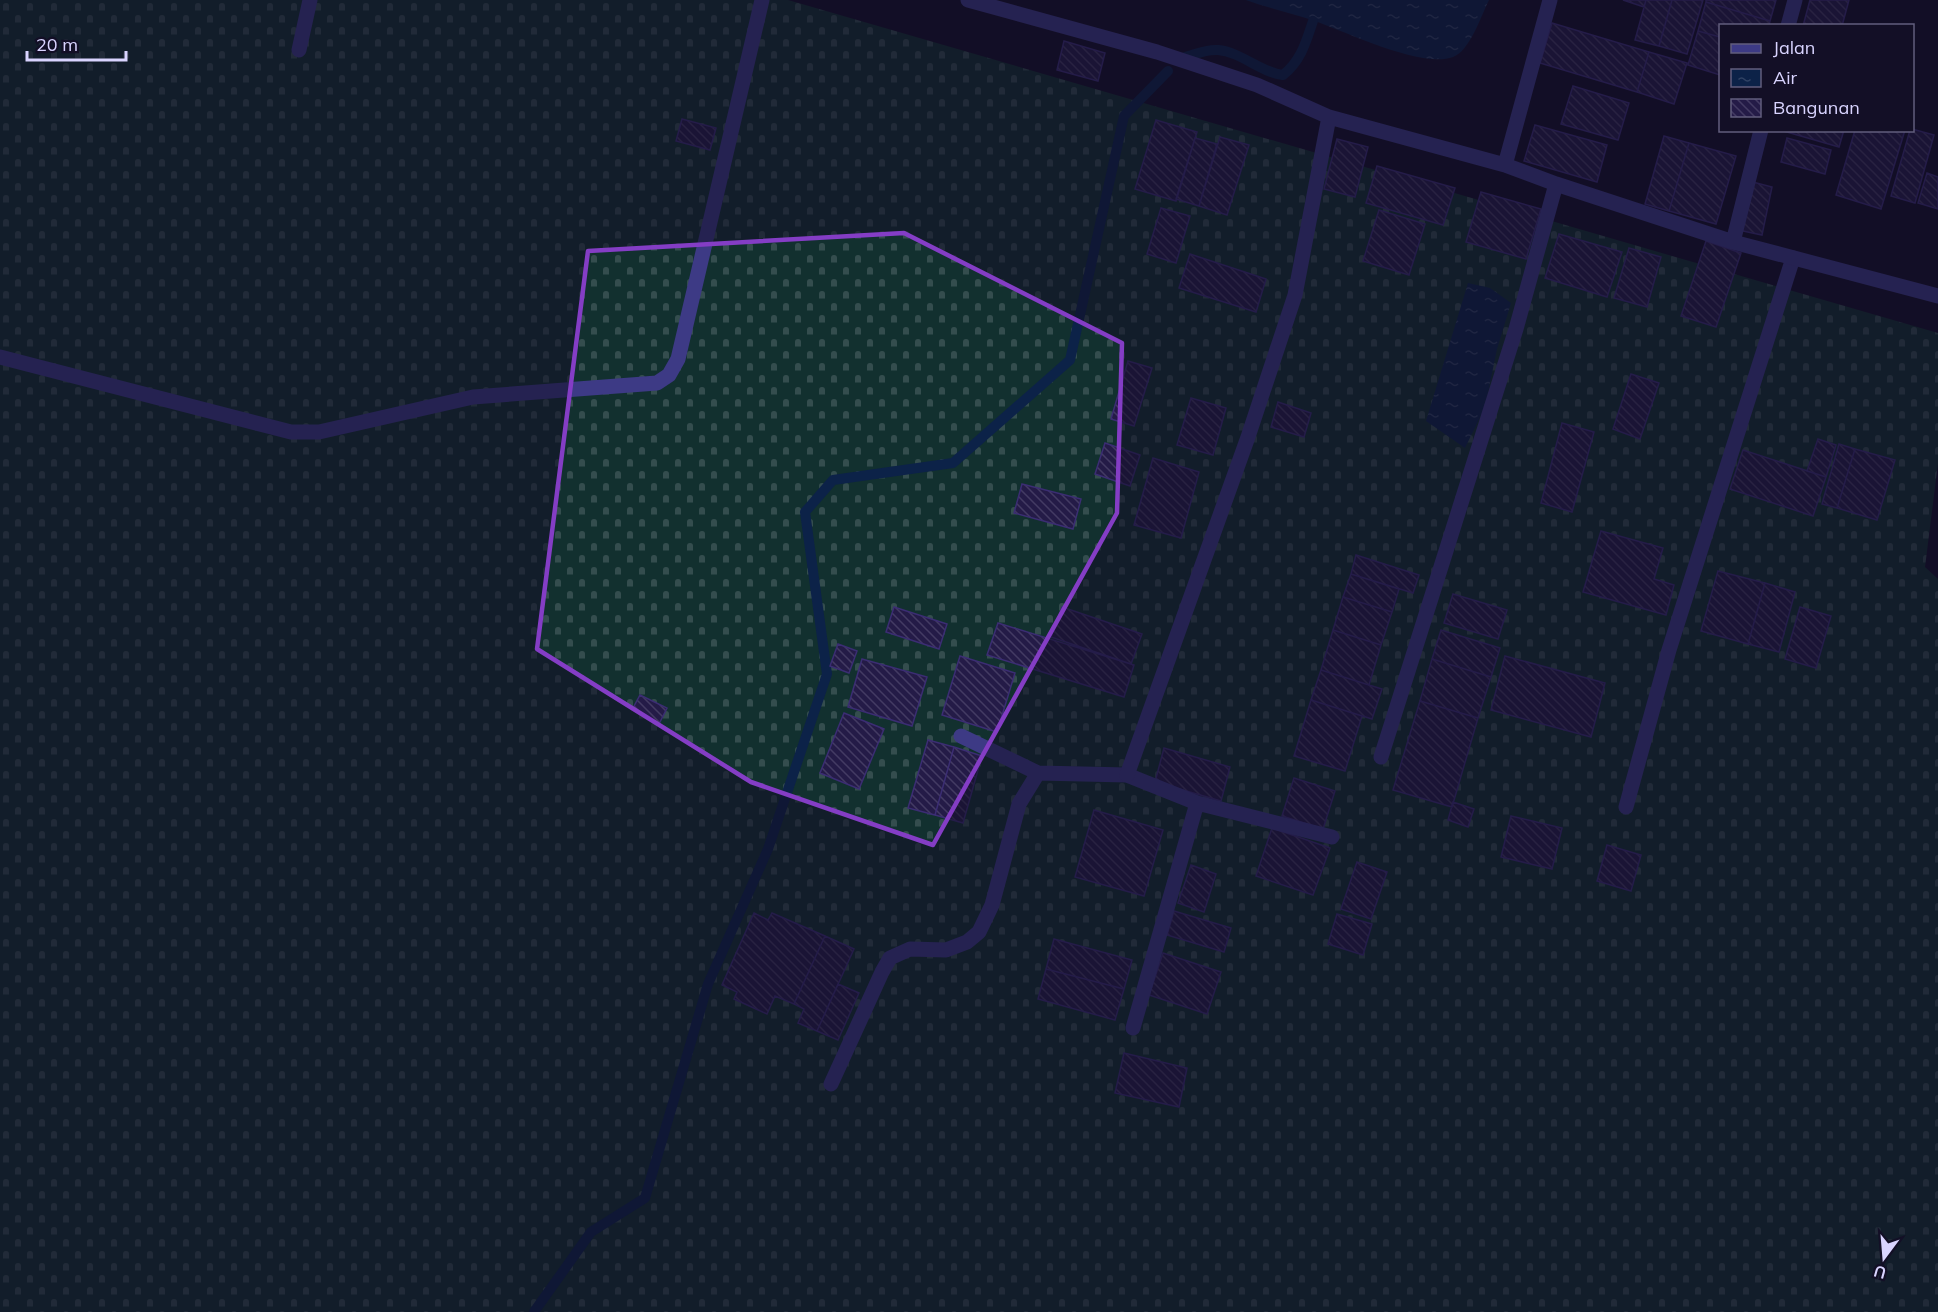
<svg xmlns="http://www.w3.org/2000/svg" width="1938" height="1312" font-family="Mulish,sans-serif">
<defs>
<pattern id="cemetery-stones" width="16" height="16" patternUnits="userSpaceOnUse" patternTransform="scale(1.5)"><rect width="16" height="16" fill="#12302f"/><path d="M2 7V4a2 2 0 0 1 4 0v3zM10 15v-3a2 2 0 0 1 4 0v3z" fill="#344d4e"/></pattern>
<pattern id="water-ripples" width="26" height="14" patternUnits="userSpaceOnUse" patternTransform="scale(1.5)"><rect width="26" height="14" fill="#0c2248"/><path d="M2 4q2-2 4 0t4 0M15 11q2-2 4 0t4 0" fill="none" stroke="#2f4163"/></pattern>
<pattern id="building-back-hatch" width="6" height="6" patternUnits="userSpaceOnUse" patternTransform="scale(1.5)"><rect width="6" height="6" fill="#241b47"/><path d="M-1 5l2 2M0 0l6 6M5-1l2 2" fill="none" stroke="#433b63"/></pattern>
</defs>
<rect width="100%" height="100%" fill="#130f26"/>
<path fill="url(#cemetery-stones)" d="M0 0H788L1938 333V463L1925 567 1938 579V1312H0Z"/>
<path fill="url(#water-ripples)" d="M1246 0H1489C1481 16 1470 51 1453 57 1421 69 1345 31 1312 20 1290 13 1268 8 1246 0Z
M1468 283 1490 288 1511 303 1497 349 1485 407 1465 448 1426 421Z"/>
<g fill="none" stroke-linecap="round" stroke-linejoin="round">
<path stroke="#0c2248" stroke-width="10" d="M1185 57C1196 54 1206 49 1218 50 1241 52 1260 72 1283 75 1301 61 1306 42 1313 21
M534 1312 591 1232 645 1198 708 984 768 849 827 674 805 512 833 480 953 463 1070 360 1124 116 1168 71"/>
</g>
<path fill="url(#building-back-hatch)" stroke="#3b2d73" stroke-width="1.5" d="M1623 0H1646L1644 7Z
M1646 0H1672L1659 46 1635 40Z
M1672 0H1703L1687 54 1659 46Z
M1706 0H1776L1770 21 1706 2Z
M1810 0H1849L1842 26H1803Z
M1706 2 1770 21 1769 26H1720V37L1698 31Z
M1552 23 1649 52 1637 92 1540 63Z
M1698 31 1720 37V75L1688 65Z
M1064 41 1105 53 1098 81 1057 70Z
M1649 52 1687 63 1674 104 1637 92Z
M1573 86 1629 103 1618 140 1561 124Z
M682 119 716 128 710 150 676 141Z
M1156 120 1197 132 1176 201 1135 189Z
M1535 125 1607 145 1597 182 1524 161Z
M1912 129 1934 135 1915 203 1891 196 1910 130Z
M1780 130H1844L1839 147Z
M1855 130H1905L1881 209 1836 195Z
M1664 136 1689 143 1669 211 1645 204Z
M1220 137 1249 145 1227 215 1199 206Z
M1195 138 1217 144 1199 206 1176 199Z
M1787 138 1831 150 1825 174 1781 162Z
M1337 139 1368 147 1355 197 1324 189Z
M1689 143 1736 156 1716 224 1669 211Z
M1377 166 1455 188 1443 225 1366 203Z
M1927 173 1938 177V209L1918 203Z
M1749 181 1772 187 1762 235 1738 230Z
M1481 192 1541 209 1526 259 1466 242Z
M1161 208 1190 216 1176 263 1147 254Z
M1379 210 1425 224 1409 275 1363 261Z
M1559 234 1622 252 1607 297 1545 278Z
M1706 241 1741 253 1716 327 1681 316Z
M1629 248 1661 257 1647 307 1614 298Z
M1190 254 1266 279 1256 312 1179 288Z
M1128 361 1152 368 1134 426 1111 419Z
M1631 374 1659 383 1640 439 1613 429Z
M1191 398 1226 408 1213 455 1177 445Z
M1278 402 1311 413 1304 437 1271 427Z
M1562 423 1594 432 1572 512 1541 503Z
M1818 439 1836 445 1826 477 1807 471Z
M1105 443 1140 455 1130 486 1095 474Z
M1839 444 1855 449 1837 508 1822 504Z
M1855 449 1895 460 1877 520 1837 508Z
M1743 450 1826 477 1813 516 1730 489Z
M1153 458 1199 472 1181 538 1134 525Z
M1022 484 1081 499 1073 529 1014 513Z
M1601 531 1663 548 1654 579 1674 585 1666 615 1583 592Z
M1356 555 1419 575 1413 593 1351 574Z
M1718 571 1765 583 1748 644 1701 631Z
M1351 574 1399 589 1392 612 1343 597Z
M1765 583 1795 592 1779 652 1748 644Z
M1453 594 1507 610 1498 639 1444 623Z
M1343 597 1392 612 1381 645 1333 630Z
M894 607 947 624 939 649 886 632Z
M1062 607 1142 634 1131 664 1051 637Z
M1800 607 1831 616 1816 668 1785 659Z
M998 623 1134 665 1124 697 987 655Z
M1333 630 1381 645 1369 685 1321 670Z
M1441 630 1500 648 1491 677 1432 659Z
M838 644 857 651 849 673 830 666Z
M960 656 1015 673 997 732 942 715Z
M1505 656 1605 683 1591 737 1491 710Z
M862 659 927 677 912 726 848 707Z
M1432 659 1491 677 1478 718 1420 701Z
M1321 670 1382 689 1372 719 1311 700Z
M640 695 667 708 659 724 632 710Z
M1311 700 1362 716 1345 771 1294 756Z
M1420 701 1478 718 1452 807 1393 790Z
M844 713 884 729 859 789 820 773Z
M928 740 954 747 935 815 908 808Z
M954 747 982 756 963 823 935 815Z
M1164 748 1230 767 1221 801 1155 782Z
M1294 778 1335 791 1323 829 1282 816Z
M1453 802 1474 809 1468 827 1448 820Z
M1094 810 1163 830 1144 896 1075 877Z
M1511 816 1562 828 1552 869 1501 857Z
M1272 828 1330 848 1313 895 1256 876Z
M1607 845 1641 855 1631 891 1597 881Z
M1357 862 1387 872 1371 919 1341 909Z
M1191 865 1216 874 1204 912 1178 903Z
M1174 911 1231 928 1224 952 1167 935Z
M754 913 768 920 772 913 825 936 794 1004 775 996 767 1014 734 999 737 992 722 985Z
M1337 914 1372 924 1363 955 1328 944Z
M825 936 854 949 817 1031 798 1023 804 1009 794 1004Z
M1054 939 1132 960 1124 989 1046 969Z
M1163 953 1221 972 1207 1014 1149 995Z
M1046 969 1124 989 1115 1020 1038 999Z
M838 984 859 993 838 1040 817 1031Z
M1124 1053 1187 1068 1179 1107 1115 1093Z"/>
<g fill="none" stroke-linecap="round" stroke-linejoin="round">
<path stroke="#3d3a85" stroke-width="15" d="M299 50 310 0
M0 357 291 432H319L473 397 657 383 669 375 678 359 762 0
M961 736 1038 773
M1197 803 1332 837
M1626 807 1669 650 1793 258
M831 1084 882 972 890 958 910 949 946 950 967 942 979 932 992 905 1019 804 1038 773 1127 775 1197 803 1133 1028"/>
<path stroke="#3d3a85" stroke-width="15" d="M968 0 1157 52 1257 85 1329 117 1505 165 1556 184 1733 242 1938 296
M1788 26 1795 0
M1505 165 1550 0
M1733 242 1761 130
M1381 757 1516 329 1556 184
M1127 775 1248 437 1295 295 1329 117"/>
</g>
<path d="M0 0H1938V1312H0ZM904 233 1122 343 1117 513 933 845 751 782 537 649 588 251Z" fill="#130f26" fill-opacity=".55" fill-rule="evenodd"/>
<path fill="none" stroke="#843dc5" stroke-width="4.5" stroke-linejoin="round" d="M904 233 1122 343 1117 513 933 845 751 782 537 649 588 251Z"/>
<rect x="1719" y="24" width="195" height="108" fill="#130f26" stroke="#625e7d" stroke-width="1.5"/>
<rect x="1731" y="44" width="30" height="9" fill="#3d3a85" stroke="#625e7d" stroke-width="1.5"/>
<text x="1773" y="54" font-size="18" fill="#d9d4ff">Jalan</text>
<rect x="1731" y="69" width="30" height="18" fill="url(#water-ripples)" stroke="#625e7d" stroke-width="1.5"/>
<text x="1773" y="84" font-size="18" fill="#d9d4ff">Air</text>
<rect x="1731" y="99" width="30" height="18" fill="url(#building-back-hatch)" stroke="#625e7d" stroke-width="1.5"/>
<text x="1773" y="114" font-size="18" fill="#d9d4ff">Bangunan</text>
<g transform="translate(1884 1258) rotate(196)" stroke="#130f26" stroke-width="4.5" paint-order="stroke">
<path d="M0-4.5L10 22L0 15L-10 22Z" fill="#d9d4ff"/>
<text y="-9" font-size="16" font-weight="bold" text-anchor="middle" fill="#d9d4ff">U</text>
</g>
<path d="M27 51v9h99v-9" fill="none" stroke="#d9d4ff" stroke-width="3"/>
<text x="36" y="51" font-size="18" fill="#d9d4ff" stroke="#130f26" stroke-width="4.5" paint-order="stroke">20 m</text>
</svg>
